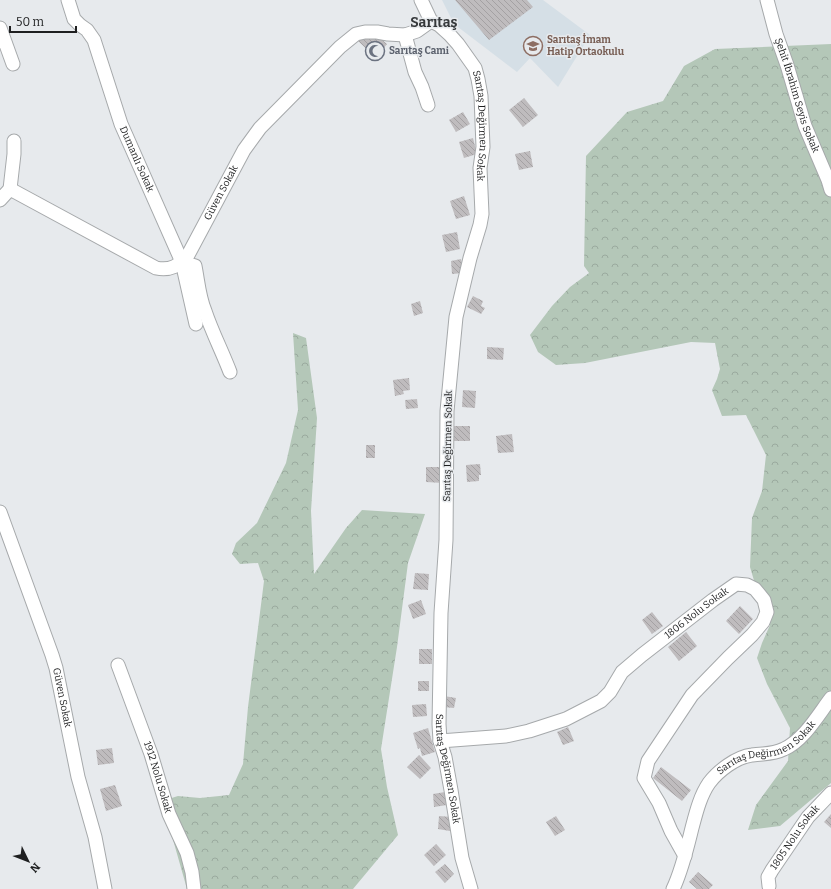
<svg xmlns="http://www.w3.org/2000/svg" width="831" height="889" font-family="Bitter,serif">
<defs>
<pattern id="forest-crowns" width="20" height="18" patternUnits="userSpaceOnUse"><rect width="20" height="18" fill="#b4c7b8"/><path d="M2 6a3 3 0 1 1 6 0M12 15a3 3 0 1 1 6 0" fill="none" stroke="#9aaa9e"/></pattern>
<pattern id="building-back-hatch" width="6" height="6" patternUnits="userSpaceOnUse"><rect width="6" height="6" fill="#bfbcbe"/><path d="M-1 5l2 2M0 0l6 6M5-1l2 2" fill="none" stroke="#a4a1a3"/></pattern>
</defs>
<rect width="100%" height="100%" fill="#e7eaed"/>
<path fill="#d5dfe6" d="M442 0H543L590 35 558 87 530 58 517 72 454 24Z"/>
<path fill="url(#forest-crowns)" d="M831 44V783L780 826 748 830 756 805 788 761 790 728 767 684 757 658 762 643 770 625 758 594 750 567 752 518 762 491 766 455 746 415 722 416 712 390 717 379 720 369 715 343 691 342 585 363 556 365 538 352 530 335 552 306 570 287 589 273 584 266 586 156 627 112 663 101 684 66 715 49Z
M293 333 306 338 317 418 311 511 314 574 346 528 362 510 425 514 408 563 397 647 381 749 387 787 398 835 353 889H187L162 801 178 796 200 798 229 795 243 764 248 707 264 581 258 563 240 564 232 554 236 543 257 523 286 463 298 410Z"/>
<path fill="url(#building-back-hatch)" d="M455 0H527L533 7 489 40Z
M375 34 387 44 376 58 356 39Z
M524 98 538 115 523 127 509 110Z
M463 112 470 124 456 132 449 120Z
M473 138 477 154 464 158 459 142Z
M530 151 533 167 519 170 515 154Z
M464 196 470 215 456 219 450 201Z
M457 232 460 249 446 252 442 235Z
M461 259 463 273 452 274 451 261Z
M473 296 483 301 481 306 485 308 481 314 467 307Z
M420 301 423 313 414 316 411 304Z
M487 347 504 348 503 360 487 359Z
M409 378 410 390 403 391 404 394 395 396 393 380Z
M463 390 476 391 475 408 462 407Z
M417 399 418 408 406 409 405 400Z
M453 426H470V441H453Z
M512 434 514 452 498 453 496 436Z
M366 445H375V458H366Z
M480 464 481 475H479V481L467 482 466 465Z
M426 467H443V483L426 482Z
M415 573 429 574 428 590 413 589Z
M421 600 426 614 413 619 408 605Z
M740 606 753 619 739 634 726 621Z
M652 612 663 626 652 634 642 620Z
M686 632 697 646 679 661 668 647Z
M419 649H432V664H419Z
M418 681H429V691H418Z
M444 696 456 698 454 708 443 707Z
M426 704 427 716 413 717 412 705Z
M568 727 574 741 563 745 557 732Z
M428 728 435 752 422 756 420 748 418 749 413 733Z
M112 748 114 763 98 765 96 750Z
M419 755 431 768 420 779 407 767Z
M661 767 691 790 682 801 653 778Z
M115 785 122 806 106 811 100 789Z
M445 792 447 805 434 807 433 794Z
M831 814V828L824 822Z
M439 816 452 817 450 831 438 829Z
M556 816 565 830 555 836 546 822Z
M436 844 446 855 434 866 424 855Z
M445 864 454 874 445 883 435 872Z
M698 872 713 885 709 889H697L689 882Z"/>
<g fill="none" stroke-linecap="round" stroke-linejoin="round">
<g stroke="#a6a9ab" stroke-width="15">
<g id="minor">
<path id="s1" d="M68 0 74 19 80 25 87 30 94 40 121 124 182 262 196 324"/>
<path id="s2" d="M421 0 431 21 439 25 450 35 458 44 475 68 478 79 481 96 483 147 480 168 482 214 480 225 470 258 456 317 447 411 446 540 441 613 439 724 440 741 445 757 451 790 462 858 471 889"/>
<path id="s3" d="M767 0 776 34 787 65 805 126 828 180 831 190"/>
<path d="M0 28 13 64"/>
<path d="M405 35 415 72 422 87 428 105"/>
<path d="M10 189 14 154V141"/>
<path id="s4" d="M0 200 10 189 156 268C170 271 179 266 188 255L244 150 260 128 340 47 356 34 365 32H377L388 34 405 35 417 31 431 21"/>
<path d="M182 262 195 266C198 281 199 297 205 311 212 332 222 351 230 372"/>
<path id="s5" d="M0 512 52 655 56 668 78 777 95 837 105 889"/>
<path id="s6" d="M118 665 151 754 169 814 187 853 192 872 194 889"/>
<path id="s7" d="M440 741 506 736 529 731 566 719 601 701 610 692 622 672 642 655 713 600 736 584 747 585 755 589 764 600 767 612 763 622 752 635 728 658 692 695 648 761 644 778 659 803 671 831 685 856"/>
<path id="s8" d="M769 886 768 877 772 870 808 817 831 793"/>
<path id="s9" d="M673 889C682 870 687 848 692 828 696 813 700 796 709 783 718 771 736 757 752 755 764 753 772 755 784 749 804 740 818 715 831 698"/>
</g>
</g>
<use href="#minor" stroke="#fff" stroke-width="13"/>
</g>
<defs>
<g id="school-ring" transform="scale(1)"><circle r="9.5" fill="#e7eaed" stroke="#8d6e63" stroke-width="1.5"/><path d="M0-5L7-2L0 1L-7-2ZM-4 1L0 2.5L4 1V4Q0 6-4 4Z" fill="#8d6e63"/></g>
<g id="mosque-ring" transform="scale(1)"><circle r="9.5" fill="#e7eaed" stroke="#6b7280" stroke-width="1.5"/><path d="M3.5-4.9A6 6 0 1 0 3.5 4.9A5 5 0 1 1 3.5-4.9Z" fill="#6b7280"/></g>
</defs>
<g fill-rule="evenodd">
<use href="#school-ring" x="533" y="46"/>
<use href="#mosque-ring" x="375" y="51"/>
</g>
<g text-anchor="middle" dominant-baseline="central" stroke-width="3" stroke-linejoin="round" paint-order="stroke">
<g font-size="10" font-weight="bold" fill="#785e54" stroke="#e7eaed" text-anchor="start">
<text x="547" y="40">Sarıtaş İmam<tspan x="547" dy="12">Hatip Ortaokulu</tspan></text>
</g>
<g font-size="10" font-weight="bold" fill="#5b616d" stroke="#e7eaed" text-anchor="start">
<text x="389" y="51">Sarıtaş Cami</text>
</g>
<g font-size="10" fill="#1e1f20" stroke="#e7eaed">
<text stroke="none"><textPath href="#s3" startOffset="100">Şehit İbrahim Seyis Sokak</textPath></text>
<text stroke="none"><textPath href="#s2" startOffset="147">Sarıtaş Değirmen Sokak</textPath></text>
<text stroke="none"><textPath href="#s1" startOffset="176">Dumanlı Sokak</textPath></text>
<text stroke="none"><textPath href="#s4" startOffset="288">Güven Sokak</textPath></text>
<text transform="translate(448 446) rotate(-89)">Sarıtaş Değirmen Sokak</text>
<text stroke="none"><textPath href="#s7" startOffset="299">1806 Nolu Sokak</textPath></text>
<text stroke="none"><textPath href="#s5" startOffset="196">Güven Sokak</textPath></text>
<text stroke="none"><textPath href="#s9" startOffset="182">Sarıtaş Değirmen Sokak</textPath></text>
<text stroke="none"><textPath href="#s2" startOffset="795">Sarıtaş Değirmen Sokak</textPath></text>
<text stroke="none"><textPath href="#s6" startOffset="119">1912 Nolu Sokak</textPath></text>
<text stroke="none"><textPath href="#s8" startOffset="57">1805 Nolu Sokak</textPath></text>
</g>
<g font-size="14" font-weight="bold" fill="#36393b" stroke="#e7eaed">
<text x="434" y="22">Sarıtaş</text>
</g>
</g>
<g transform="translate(28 861) rotate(133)" stroke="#e7eaed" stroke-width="3" paint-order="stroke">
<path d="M0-3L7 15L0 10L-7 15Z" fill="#1e1f20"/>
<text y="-6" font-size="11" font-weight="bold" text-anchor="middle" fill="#1e1f20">N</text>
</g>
<path d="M10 26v6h66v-6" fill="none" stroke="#1e1f20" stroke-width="2"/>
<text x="16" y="26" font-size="12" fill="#1e1f20" stroke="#e7eaed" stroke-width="3" paint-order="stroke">50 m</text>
</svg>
